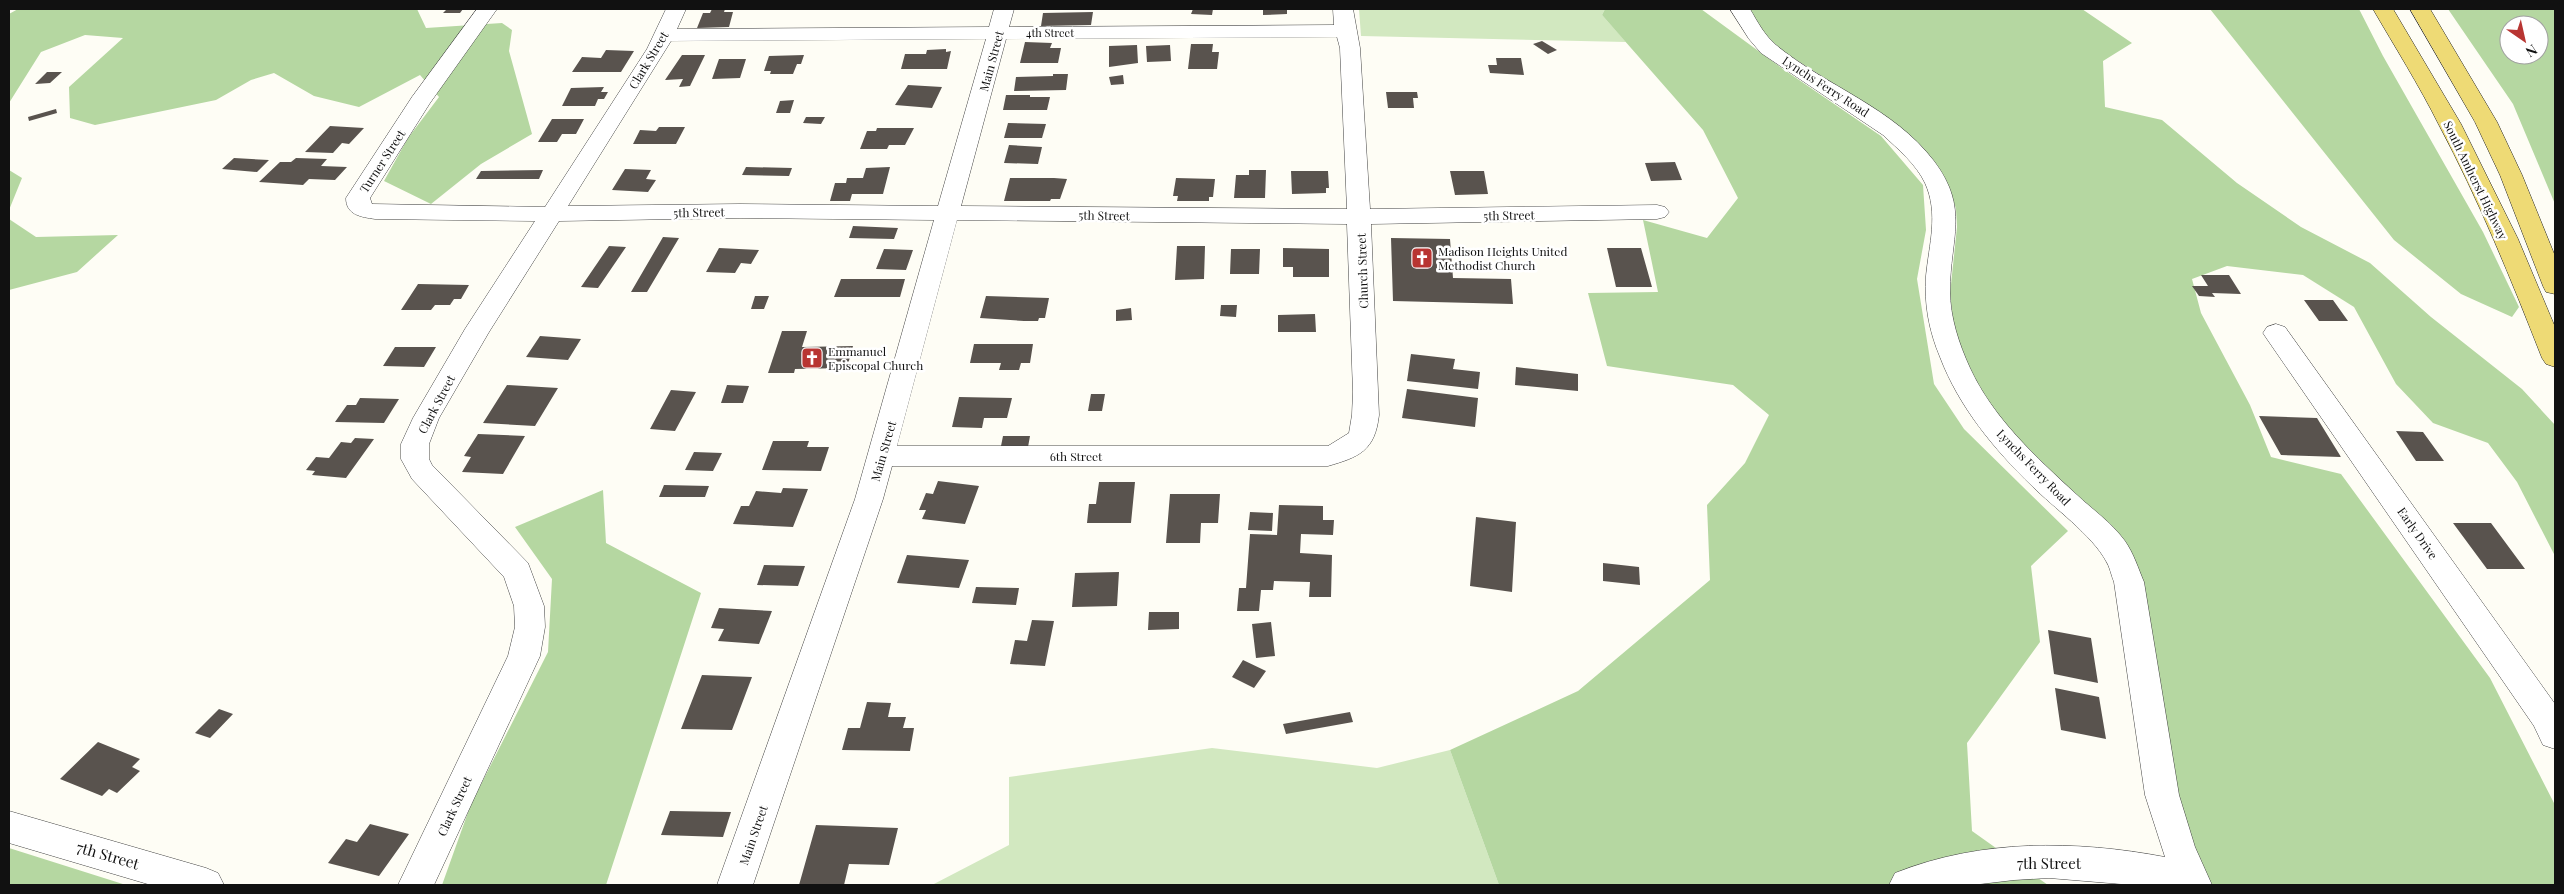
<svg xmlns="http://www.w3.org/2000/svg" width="2564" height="894" font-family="'Playfair Display',serif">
<rect width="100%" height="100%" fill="#fefdf5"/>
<path fill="#d2e8c0" d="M1359 9H1605L1602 15 1626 42 1361 36Z
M1212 748 1377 768 1450 750 1499 885H932L1009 845V777Z"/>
<path fill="#b5d7a1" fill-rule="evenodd" d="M18 9H417L426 28 502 23 512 30 509 51 532 134 481 164 431 204 384 181 408 138 439 97 420 75 359 107 314 96 274 73 251 80 216 100 95 125 70 118 69 87 123 38 85 35 41 52 9 103V14Z
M1605 9H1701L1783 69 1881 136 1923 185 1926 230 1917 279 1934 384 1964 429 2068 531 2031 566 2040 642 1967 743 1972 831 2048 885H1499L1450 750 1578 691 1710 580 1707 505 1745 463 1769 415 1733 385 1607 366 1588 293 1658 292 1643 220 1707 238 1738 198 1703 130 1602 15Z
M1749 9H2082L2132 43 2103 61 2105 107 2162 120 2237 183 2301 227 2370 263 2431 317 2522 389 2555 425V556L2517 482 2488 443 2433 423 2396 384 2354 307 2303 275 2227 266 2192 279 2201 313 2250 405 2271 457 2341 474 2490 678 2555 805V885H2210L2194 849 2179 798 2143 583 2010 432 1981 390 1964 358 1954 328 1950 294 1957 227 1956 209 1949 187 1875 110 1776 47 1765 34Z
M2210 9H2359L2383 56 2483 232 2519 307 2512 317 2461 294 2394 240Z
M2448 9H2555V204L2513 104ZM2509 25H2539V55H2509Z
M9 170 22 178 9 210Z
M9 219 36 237 118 235 77 272 9 290Z
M603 490 606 543 701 593 606 885H442L471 804 548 652 552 579 515 527Z
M9 848 126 885H9Z"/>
<path fill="#59534e" d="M447 9H463L460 13H443Z
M712 9H725L724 12H733L729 27 697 28 703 13H710Z
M1193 9H1213L1212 15 1191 14Z
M1263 9H1287V14L1263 15Z
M1093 12 1091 25 1041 26 1043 13Z
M1542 41 1557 50 1548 54 1533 44Z
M1025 42 1052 43 1050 48H1061L1058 63H1020Z
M1191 44H1213L1212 52H1219L1217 69H1188Z
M1137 45 1138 63 1109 67V46Z
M1170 45 1171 61 1147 62 1146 46Z
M946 49V52L951 51 947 69H901L905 54H926L927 50Z
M606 50 634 51 621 72H572L582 57 601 58Z
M682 55H705L690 86 679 87 683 79 665 80Z
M804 55 801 64H797L793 74H770L771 71H764L769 56Z
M1496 58H1521L1524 75 1490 73 1488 65H1497Z
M719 59H746L740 78 712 79Z
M47 72H62L50 83 35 84Z
M1053 74H1068L1066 90 1014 91 1016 77 1053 76Z
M1123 75 1124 84 1111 85 1109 77Z
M908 85 942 87 932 108 895 105Z
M604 87 601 92H608L604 99H598L595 106H562L571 88Z
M1386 92H1417L1418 98H1413L1414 108H1388Z
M1006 95H1030V97H1050L1047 110H1003Z
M794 100 790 113H776L780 101Z
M56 109 57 113 29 121 28 117Z
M806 117H825L821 124 803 123Z
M552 119H584L576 134H562L557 142H538Z
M1008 123 1046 124 1042 138H1004Z
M330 126 364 128 349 144 342 143 333 153 305 152Z
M659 127H685L676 144H633L640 130 656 131Z
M877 128H914L905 145H889L887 149H860L867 131H876Z
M1009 145 1042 147 1038 164 1004 163Z
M234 158 269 160 257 172 222 169Z
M296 158 327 159 321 166 347 167 335 180 309 179 303 185 259 182 280 162H291Z
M1675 162 1682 180 1651 181 1645 163Z
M746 167 792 168 789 176 742 175Z
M890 167 883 194H852L850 201H830L835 183H846L847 178H863L866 168Z
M625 169 651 170 646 179 656 180 648 192 612 190Z
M543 170 539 179H476L481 171Z
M1249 170H1266L1265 198H1234L1236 175H1249Z
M1291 171H1328L1329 188H1326V193L1292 194Z
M1450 171H1484L1488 194 1455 195Z
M1010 178H1054L1067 179 1060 199H1051L1050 201H1004Z
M1176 178 1215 179 1213 197H1209V201H1177L1178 196H1173Z
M853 226 898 228 894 239 849 238Z
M663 237 679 238 647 292H631Z
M1391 238 1450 239 1453 278 1511 279 1513 304 1393 301Z
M609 246 626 247 598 288 581 287Z
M1177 246H1205L1204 279 1175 280Z
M719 248 759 250 751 264 741 263 735 273 706 272Z
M1283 248 1329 249V277H1293V267H1283Z
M1607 248H1641L1652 287H1616Z
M884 249 913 250 906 270 876 269Z
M1231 249H1260L1259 274H1230Z
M2201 275H2229L2241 294 2212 293 2215 297 2199 296 2192 286H2208Z
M841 279H905L900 297H834Z
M418 284 469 285 461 299H454L450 305H435L431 310H401Z
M755 296H769L764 309H751Z
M986 296 1049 298 1045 318H1039L1038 321H1024L980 318Z
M2304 300H2333L2348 321H2319Z
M1221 305H1237L1236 317 1220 316Z
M1131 308 1132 320 1116 321V310Z
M1315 314 1316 332H1278V315Z
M782 331H807L802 347 853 346 847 368 795 369 794 373H768Z
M540 336 581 339 568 360 526 357Z
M974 344H1033L1030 363H1021L1019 370H999L1001 363H970Z
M395 347H436L424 367 383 366Z
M1411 354 1455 359 1453 369 1480 372 1478 389 1407 381Z
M1516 367 1578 374V391L1515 385Z
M507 385 558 388 535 426 483 423Z
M727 385 749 386 743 403H721Z
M1407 389 1478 398 1475 427 1402 418Z
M671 390 696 392 675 431 650 429Z
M1091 394H1105L1102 411H1088Z
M959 397 1012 398 1007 418H984L982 428 952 427Z
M360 398 399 399 384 423 335 422 347 405H356Z
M2259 416 2317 418 2341 457 2281 455Z
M2396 431 2423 432 2444 461H2416Z
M478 434 525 436 503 474 462 472 471 457 464 456Z
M1003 436H1030L1028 447 1001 446Z
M355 438 374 439 346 478 312 475 315 471 306 470 316 457 329 458 341 442 351 443Z
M773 441H809L807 447H829L821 471 762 470Z
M694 452 722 453 713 471 685 470Z
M938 481 979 486 965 524 922 519 926 510H919L926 493 933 494Z
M1099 482H1135L1131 523H1087L1089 504H1096Z
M664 485 709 486 705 497H659Z
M783 488 808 489 793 527 733 524 741 506H749L756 491 781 493Z
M1170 494H1220L1218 523H1201L1200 543H1166Z
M1279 505 1323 506V520H1334L1333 535 1301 534 1300 553 1332 555 1331 597H1309L1310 582 1274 581 1273 590H1261L1259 611H1237L1239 588H1246L1250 534 1277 535Z
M1250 512 1273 513 1272 531 1248 530Z
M1476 517 1516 522 1512 592 1470 586Z
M2453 523H2491L2525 569H2487Z
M907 555 969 560 959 588 897 583Z
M1603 563 1639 567 1640 585 1603 581Z
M764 565 805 566 798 586 757 585Z
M1119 572 1117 606 1072 607 1075 573Z
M976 587 1019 588 1016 605 972 603Z
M719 608 772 611 759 644 718 641 724 629 711 628Z
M1149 612H1179V629L1148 630Z
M1032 620 1054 621 1045 666 1010 664 1015 640 1027 641Z
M1271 622 1275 656 1256 658 1252 624Z
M2048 630 2091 638 2098 683 2054 674Z
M1243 660 1266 671 1254 688 1232 677Z
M702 675 752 677 732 730 681 729Z
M2055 688 2099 697 2106 739 2061 730Z
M867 702 891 703 888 717H906L903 728H914L910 751 842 750 848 728H860Z
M219 709 233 714 210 738 195 733Z
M1350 712 1353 722 1286 734 1283 724Z
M98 742 140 759 132 767 140 771 117 793 109 789 102 796 60 779Z
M670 811 731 812 723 837 661 835Z
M370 824 409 834 379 876 328 863 346 839 357 842Z
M816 825 898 828 889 865 849 864 844 885H799Z"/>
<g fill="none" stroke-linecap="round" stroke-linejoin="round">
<g stroke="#444" stroke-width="1">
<path id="minor" d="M477 9H497L430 103 370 198 372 204 545 207 647 49 666 9H686L677 29 989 27 994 9H1014L1009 27 1334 25 1333 9H1353L1360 48 1370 209 1657 205 1665 207 1669 212 1665 217 1657 219 1371 224 1379 415C1375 451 1359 457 1328 466H892L883 499 753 885H717L855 499 934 220 740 218 559 221 489 332 439 418 429 444V459L432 465 528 563 544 606 545 627 540 656 434 885H398L508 656 515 627 514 606 504 577 412 479 401 459V444L413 418 465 329 535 221 375 219C361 217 346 215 346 198L412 97ZM1337 37 1340 48 1347 209 961 206 1006 39ZM986 39 938 206 740 204 568 206 671 41ZM957 220 1347 224 1353 392 1352 415 1349 433 1328 446H897Z
M1730 9H1750C1757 21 1765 36 1776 45 1827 87 1893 107 1934 161 1970 209 1950 238 1950 291 1950 317 1959 344 1970 368 1993 418 2036 457 2076 494 2093 510 2111 522 2125 541 2134 554 2138 568 2144 582L2179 795 2195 847 2212 885H2133L2049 878 2014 880 1972 885H1889L1895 873C1980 839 2076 840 2165 857L2145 795 2114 582C2111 575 2110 567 2106 561 2092 535 2053 507 2032 486 1994 449 1959 407 1940 357 1929 331 1924 304 1926 276 1929 244 1939 214 1925 183 1916 164 1898 149 1883 135L1761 53 1749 39Z
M2276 324 2285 327 2555 704V749L2543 745 2534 726 2267 339 2263 333 2267 327Z
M9 811 206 868 218 873 224 885H151L9 843Z"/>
</g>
<g stroke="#222" stroke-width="1">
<path id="primary" d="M2373 9H2393L2461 124 2518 239 2555 327V367L2546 364 2542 358C2511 279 2479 200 2439 125 2419 85 2395 47 2373 9Z
M2410 9H2430L2497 122 2522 175 2555 256V294L2546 292 2543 286 2500 175 2475 122Z"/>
</g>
<use href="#minor" fill="#fff" fill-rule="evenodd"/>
<use href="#primary" fill="#eeda75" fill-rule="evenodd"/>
</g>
<defs>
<g id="church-square" transform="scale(1.125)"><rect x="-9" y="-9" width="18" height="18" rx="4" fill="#b83532" stroke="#fff"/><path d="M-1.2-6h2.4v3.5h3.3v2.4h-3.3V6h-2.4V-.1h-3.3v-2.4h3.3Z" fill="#fff"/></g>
</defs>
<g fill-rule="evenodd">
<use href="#church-square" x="1422" y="258"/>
<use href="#church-square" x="812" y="358"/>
</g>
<g text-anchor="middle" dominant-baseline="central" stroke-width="5" stroke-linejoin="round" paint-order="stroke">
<g font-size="11" fill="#111" stroke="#fff">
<text x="1050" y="32">4th Street</text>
</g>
<g font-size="12" fill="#111" stroke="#fff">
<text transform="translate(648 60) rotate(-59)">Clark Street</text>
<text transform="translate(991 61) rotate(-75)">Main Street</text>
<text transform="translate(1826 86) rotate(33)">Lynchs Ferry Road</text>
<text transform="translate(382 161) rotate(-57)">Turner Street</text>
<text transform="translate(2476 180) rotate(64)">South Amherst Highway</text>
<text transform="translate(699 212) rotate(-1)">5th Street</text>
<text transform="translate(1104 215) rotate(1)">5th Street</text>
<text transform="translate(1509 215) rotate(-1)">5th Street</text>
<text transform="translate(1362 271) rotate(-92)">Church Street</text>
<text transform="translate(436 404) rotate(-62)">Clark Street</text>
<text transform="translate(883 451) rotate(-74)">Main Street</text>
<text x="1076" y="456">6th Street</text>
<text transform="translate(2034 467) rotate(46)">Lynchs Ferry Road</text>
<text transform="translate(2418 533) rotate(55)">Early Drive</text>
<text transform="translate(454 806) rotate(-65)">Clark Street</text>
<text transform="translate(753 835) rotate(-71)">Main Street</text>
</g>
<g font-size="12" fill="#111" stroke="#fff" text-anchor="start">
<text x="1438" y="251">Madison Heights United<tspan x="1438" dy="14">Methodist Church</tspan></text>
<text x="828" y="351">Emmanuel<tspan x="828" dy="14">Episcopal Church</tspan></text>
</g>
<g font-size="15" fill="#111" stroke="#fff">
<text transform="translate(108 855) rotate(16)">7th Street</text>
<text x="2049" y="863">7th Street</text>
</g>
</g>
<rect width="2564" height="894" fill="none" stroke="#111111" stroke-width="20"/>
<g transform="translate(2524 40) rotate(146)"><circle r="24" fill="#ffffff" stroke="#a0a0a0"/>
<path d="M0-4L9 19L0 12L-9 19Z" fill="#b83532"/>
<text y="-8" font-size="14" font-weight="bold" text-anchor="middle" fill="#111111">N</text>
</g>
</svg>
